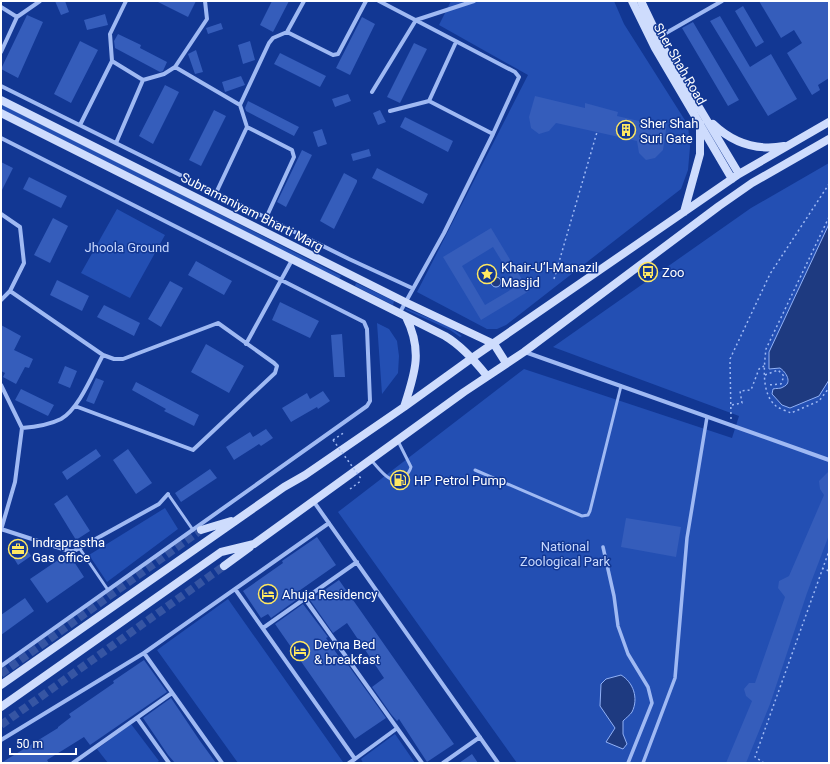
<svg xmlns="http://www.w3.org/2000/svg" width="830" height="764" font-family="Roboto,sans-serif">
<rect width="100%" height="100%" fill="#123793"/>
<path fill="#234fb3" d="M451 1H614L624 24 688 125 690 147 688 170 681 189 506 325 497 329H487L417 292 528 75 439 25Z
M1 103 341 276 339 279 1 109Z
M829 163V763H517L338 512 524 369 732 438 739 416 553 347 751 208Z
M117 209 165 235 130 298 81 273Z
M356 283 394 301 393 305 355 286Z
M405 308 450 327 462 336 460 337 450 330 406 310Z
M377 323 389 329 397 341 399 356 398 373 382 394Z
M165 508 178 529 107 582 89 555Z
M228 599 343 762V763H238L157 650Z
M131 724 159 761 156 763H108L97 749Z
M395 734 415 763H363L361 759Z"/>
<path fill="#1e3a80" stroke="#91b1f6" d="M829 224V380L819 396 790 408 782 405 772 394 773 389C776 388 781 389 783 387 793 383 786 372 780 368L769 369V352Z
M491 282a5 5 0 1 1 10 0a5 5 0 1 1-10 0Z
M621 675C633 682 639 698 632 712 630 715 626 718 623 721V734L627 744 623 749 606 742 615 728 600 706 601 684 606 679Z"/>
<path fill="#355dbb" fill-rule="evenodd" d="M55 1H65L69 12 61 15Z
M156 1H196L188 17Z
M272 1H289L273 32 260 25Z
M759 1H829V78L818 85 820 90 812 95 787 53 802 43 794 30 781 38Z
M743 6 764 42 756 47 735 11Z
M105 14 108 25 87 30 84 20Z
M27 15 43 22 18 78 1 69Z
M720 16 750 67 771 54 797 99 768 116 710 21Z
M362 17 375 24 350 75 336 68Z
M693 22 739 100 728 106 682 28Z
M221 23 223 29 208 34 206 28Z
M118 34 141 45 140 48 167 62 163 71 160 72 115 48 114 41Z
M80 41 98 50 71 103 54 94Z
M250 41 255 60 243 64 238 45Z
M414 43 427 49 400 103 387 97Z
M196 50 203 72 195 74 188 54Z
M280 53 326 76 320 87 274 64Z
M241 76 245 85 225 92 222 82Z
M165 85 179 92 153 144 139 136Z
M348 94 351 101 335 107 332 99Z
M535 96 585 108V103L618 112 617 116 643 122 667 123 663 150 655 158 646 160 639 153 637 141 556 123 549 131 539 134 531 128 529 117Z
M248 101 299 127 294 136 246 111 245 108Z
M214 110 226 116 201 166 189 160Z
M380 110 386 122 378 125 373 113Z
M405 117 453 141 448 152 400 127Z
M322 129 327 144 318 147 313 132Z
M369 149 371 156 353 161 351 154Z
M302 150 312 155 286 207 277 202Z
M1 162 13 168 1 192Z
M377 168 428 194 423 204 372 178Z
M344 173 357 180V182L334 229 320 221Z
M29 177 67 196 61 208 23 189Z
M53 218 68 226 50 263 34 255Z
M491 228 529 291 481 320 443 257ZM493 247 517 286 485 305 462 266Z
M196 261 232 281 224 295 188 275Z
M57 280 89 296 82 311 50 295Z
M170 281 183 288 161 327 148 319Z
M280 302 319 321 310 338 272 320Z
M104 305 140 323 134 336 97 317Z
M1 325 21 336 14 350 33 359 29 368 25 367 16 384 3 377 5 373 1 371Z
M342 334 345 377H334L331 335Z
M206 344 244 366 229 393 191 372Z
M65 366 77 371 70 388 58 383Z
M96 378 104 381 94 404 86 401Z
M136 382 199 415 194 426 164 411 166 409 132 390Z
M21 389 54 405 48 416 15 400Z
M323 391 330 401 318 409 317 407 291 422 282 408 307 393 310 399Z
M266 429 273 438 261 446 259 444 234 460 226 447 250 432 253 437Z
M96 449 101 456 67 480 62 472Z
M128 449 152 483 136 494 113 460Z
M210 469 217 478 181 502 175 493Z
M829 471V535L807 593 770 704 746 763H726L752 701 746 696 744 689 749 683H755L785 597 778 588 779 581 789 576 824 495 820 489 819 481Z
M67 495 90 531 76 540 54 504Z
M626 518 681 527 676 557 621 547Z
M317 537 336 565 296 593 299 598 271 618 268 614 261 618 243 591 283 563 282 561Z
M23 543 31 556 18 565 10 552Z
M67 554H69L84 577 47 603 30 579Z
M339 580 454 744 427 762 399 719 397 721 391 714 372 687 384 678 347 623 333 633 310 600Z
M25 598 34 611 1 635V615Z
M303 604 328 637 326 638 344 664 346 662 386 718 355 739 275 624Z
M144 660 167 692 90 745 84 737 47 760 49 763H1L58 728V727L71 717 69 714 114 683 113 681Z
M171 698 200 741 216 763H175L168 755 143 718Z
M472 754 478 763H459Z"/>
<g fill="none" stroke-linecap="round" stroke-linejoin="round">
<path stroke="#3655a3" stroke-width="8" stroke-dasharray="8 4" stroke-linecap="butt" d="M1 674 201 530
M1 725 224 566"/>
<path stroke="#9fb9f3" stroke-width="1.5" stroke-dasharray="2 3" stroke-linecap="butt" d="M829 217 766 349C764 366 761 394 776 406 780 409 787 411 791 413L819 401 829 388
M554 279 597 132
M765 375 778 370 784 376 781 384 767 385
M732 405 742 403 740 391 751 390 759 369 764 366
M731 419 730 359 770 274 829 184
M333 440 345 432
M350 489 362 480
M822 568 829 571
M764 763 755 757 829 551"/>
<path stroke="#9fb9f3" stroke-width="3" d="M371 460C380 469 390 487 404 477 408 474 410 471 411 467L398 441
M475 470 582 516 588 515 590 511 621 386
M168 494 193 530
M80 549 108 590"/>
<path stroke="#9fb9f3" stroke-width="3.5" d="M603 547 614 596 618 626 628 654 648 687 652 703 628 763
M643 763 675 678 687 538 707 417"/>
<path stroke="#9fb9f3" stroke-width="4" d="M304 1 287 32 333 55 338 54 366 1
M379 1 515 72 519 77 493 134 444 233 399 314
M1 7 17 17
M659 37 722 1
M456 42 429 101 493 134
M1 52 17 17 40 1
M112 61 110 34 126 1
M175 67 240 105
M143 80 164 74 175 67 207 19 205 1
M1 86 349 259 412 288
M372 92 416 20 474 1
M390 111 429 101
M80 125 112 61 143 80 116 143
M247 127 240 105 269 43 273 38 287 32
M1 138 364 322 367 329 370 401 367 406 1 666
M216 193 247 127 292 150 294 157 266 218
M1 214 20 227 24 263 10 291 103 355 114 359H123L218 323 274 363 277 366 275 373 193 450 75 406
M1 300 10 291
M246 344 292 260
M525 352 829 460
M1 385 22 428 15 482 1 530
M22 428C35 427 49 425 61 419 79 409 93 373 103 355
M314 502 498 763
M1 529 69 551H74L159 504 168 494
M235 589 355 759 349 763
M305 599 422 763
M263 628 357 562
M144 653 222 763
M137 718 169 763
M1 740 144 653 329 523
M355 759 396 729
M73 763 172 693
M443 763 480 737"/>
<path stroke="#cedcfd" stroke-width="8" d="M632 1 655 48 732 179
M641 1 663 47 739 174
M1 100 405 302 494 344
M1 113 445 336C462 346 475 361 487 376
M713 124C733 143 756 151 784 146
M684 212 700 154V124
M494 344 506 363
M404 407C415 373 423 351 406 317
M201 530 231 521
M224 566 250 547
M1 685 284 487 305 475 404 407 472 358 739 174 829 122
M1 707 221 552 254 544 464 392 524 352 719 206 752 183 829 139"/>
<path stroke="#9fb9f3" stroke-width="1.5" stroke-dasharray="2 3" stroke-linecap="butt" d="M333 440 362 480"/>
</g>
<defs>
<g id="building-ring" transform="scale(1)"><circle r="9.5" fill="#123793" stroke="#ffe861" stroke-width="1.5"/><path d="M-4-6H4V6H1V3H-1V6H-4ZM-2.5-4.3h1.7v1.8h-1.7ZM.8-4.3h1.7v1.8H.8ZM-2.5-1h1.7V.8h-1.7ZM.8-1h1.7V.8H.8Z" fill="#ffe861"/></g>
<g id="bus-ring" transform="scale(1)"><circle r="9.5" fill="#123793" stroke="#ffe861" stroke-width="1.5"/><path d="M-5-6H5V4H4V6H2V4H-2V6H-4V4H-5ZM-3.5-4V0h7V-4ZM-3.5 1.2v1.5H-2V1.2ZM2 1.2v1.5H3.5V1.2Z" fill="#ffe861"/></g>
<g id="sight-ring" transform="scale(1)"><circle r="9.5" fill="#123793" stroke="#ffe861" stroke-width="1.5"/><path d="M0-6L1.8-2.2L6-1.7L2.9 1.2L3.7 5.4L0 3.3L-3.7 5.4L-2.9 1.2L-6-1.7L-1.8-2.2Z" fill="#ffe861"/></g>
<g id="fuel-ring" transform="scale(1)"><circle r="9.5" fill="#123793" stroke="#ffe861" stroke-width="1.5"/><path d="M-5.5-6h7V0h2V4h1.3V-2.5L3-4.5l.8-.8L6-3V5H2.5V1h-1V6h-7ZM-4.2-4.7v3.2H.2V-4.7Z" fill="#ffe861"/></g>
<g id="office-ring" transform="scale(1)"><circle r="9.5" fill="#123793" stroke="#ffe861" stroke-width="1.5"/><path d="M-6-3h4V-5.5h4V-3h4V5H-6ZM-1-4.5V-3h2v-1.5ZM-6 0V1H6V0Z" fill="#ffe861"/></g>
<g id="hotel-ring" transform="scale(1)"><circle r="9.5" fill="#123793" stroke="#ffe861" stroke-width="1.5"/><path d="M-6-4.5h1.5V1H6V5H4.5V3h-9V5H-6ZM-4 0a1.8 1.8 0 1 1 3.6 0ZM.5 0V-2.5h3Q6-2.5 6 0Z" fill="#ffe861"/></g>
</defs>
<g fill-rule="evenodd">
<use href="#building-ring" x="626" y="130"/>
<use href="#bus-ring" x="648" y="272"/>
<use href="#sight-ring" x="487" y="274"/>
<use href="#fuel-ring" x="400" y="480"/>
<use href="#office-ring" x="18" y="549"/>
<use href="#hotel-ring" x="268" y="594"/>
<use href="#hotel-ring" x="300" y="651"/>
</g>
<g text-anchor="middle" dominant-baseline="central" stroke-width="3" stroke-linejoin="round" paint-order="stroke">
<g font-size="13" fill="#fff" stroke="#123793">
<text transform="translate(680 64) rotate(60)">Sher Shah Road</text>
<text transform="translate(252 212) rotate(27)">Subramaniyam Bharti Marg</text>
</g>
<g font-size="13" fill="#fff" stroke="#123793" text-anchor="start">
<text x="640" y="123">Sher Shah<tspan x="640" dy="15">Suri Gate</tspan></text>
<text x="501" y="267">Khair-U’l-Manazil<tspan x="501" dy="15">Masjid</tspan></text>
<text x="662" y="272">Zoo</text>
<text x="414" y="480">HP Petrol Pump</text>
<text x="32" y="542">Indraprastha<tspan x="32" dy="15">Gas office</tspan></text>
<text x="282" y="594">Ahuja Residency</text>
<text x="314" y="644">Devna Bed<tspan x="314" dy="15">&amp; breakfast</tspan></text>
</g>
<g font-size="13" fill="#c7d7fd" stroke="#123793">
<text x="127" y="247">Jhoola Ground</text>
<text x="565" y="546">National<tspan x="565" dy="15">Zoological Park</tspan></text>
</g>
</g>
<rect width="830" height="764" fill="none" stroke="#ffffff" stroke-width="4"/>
<path d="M10 748v6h66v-6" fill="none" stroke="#ffffff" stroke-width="2"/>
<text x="16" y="748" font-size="12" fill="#ffffff" stroke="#123793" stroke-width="3" paint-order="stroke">50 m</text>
</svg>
